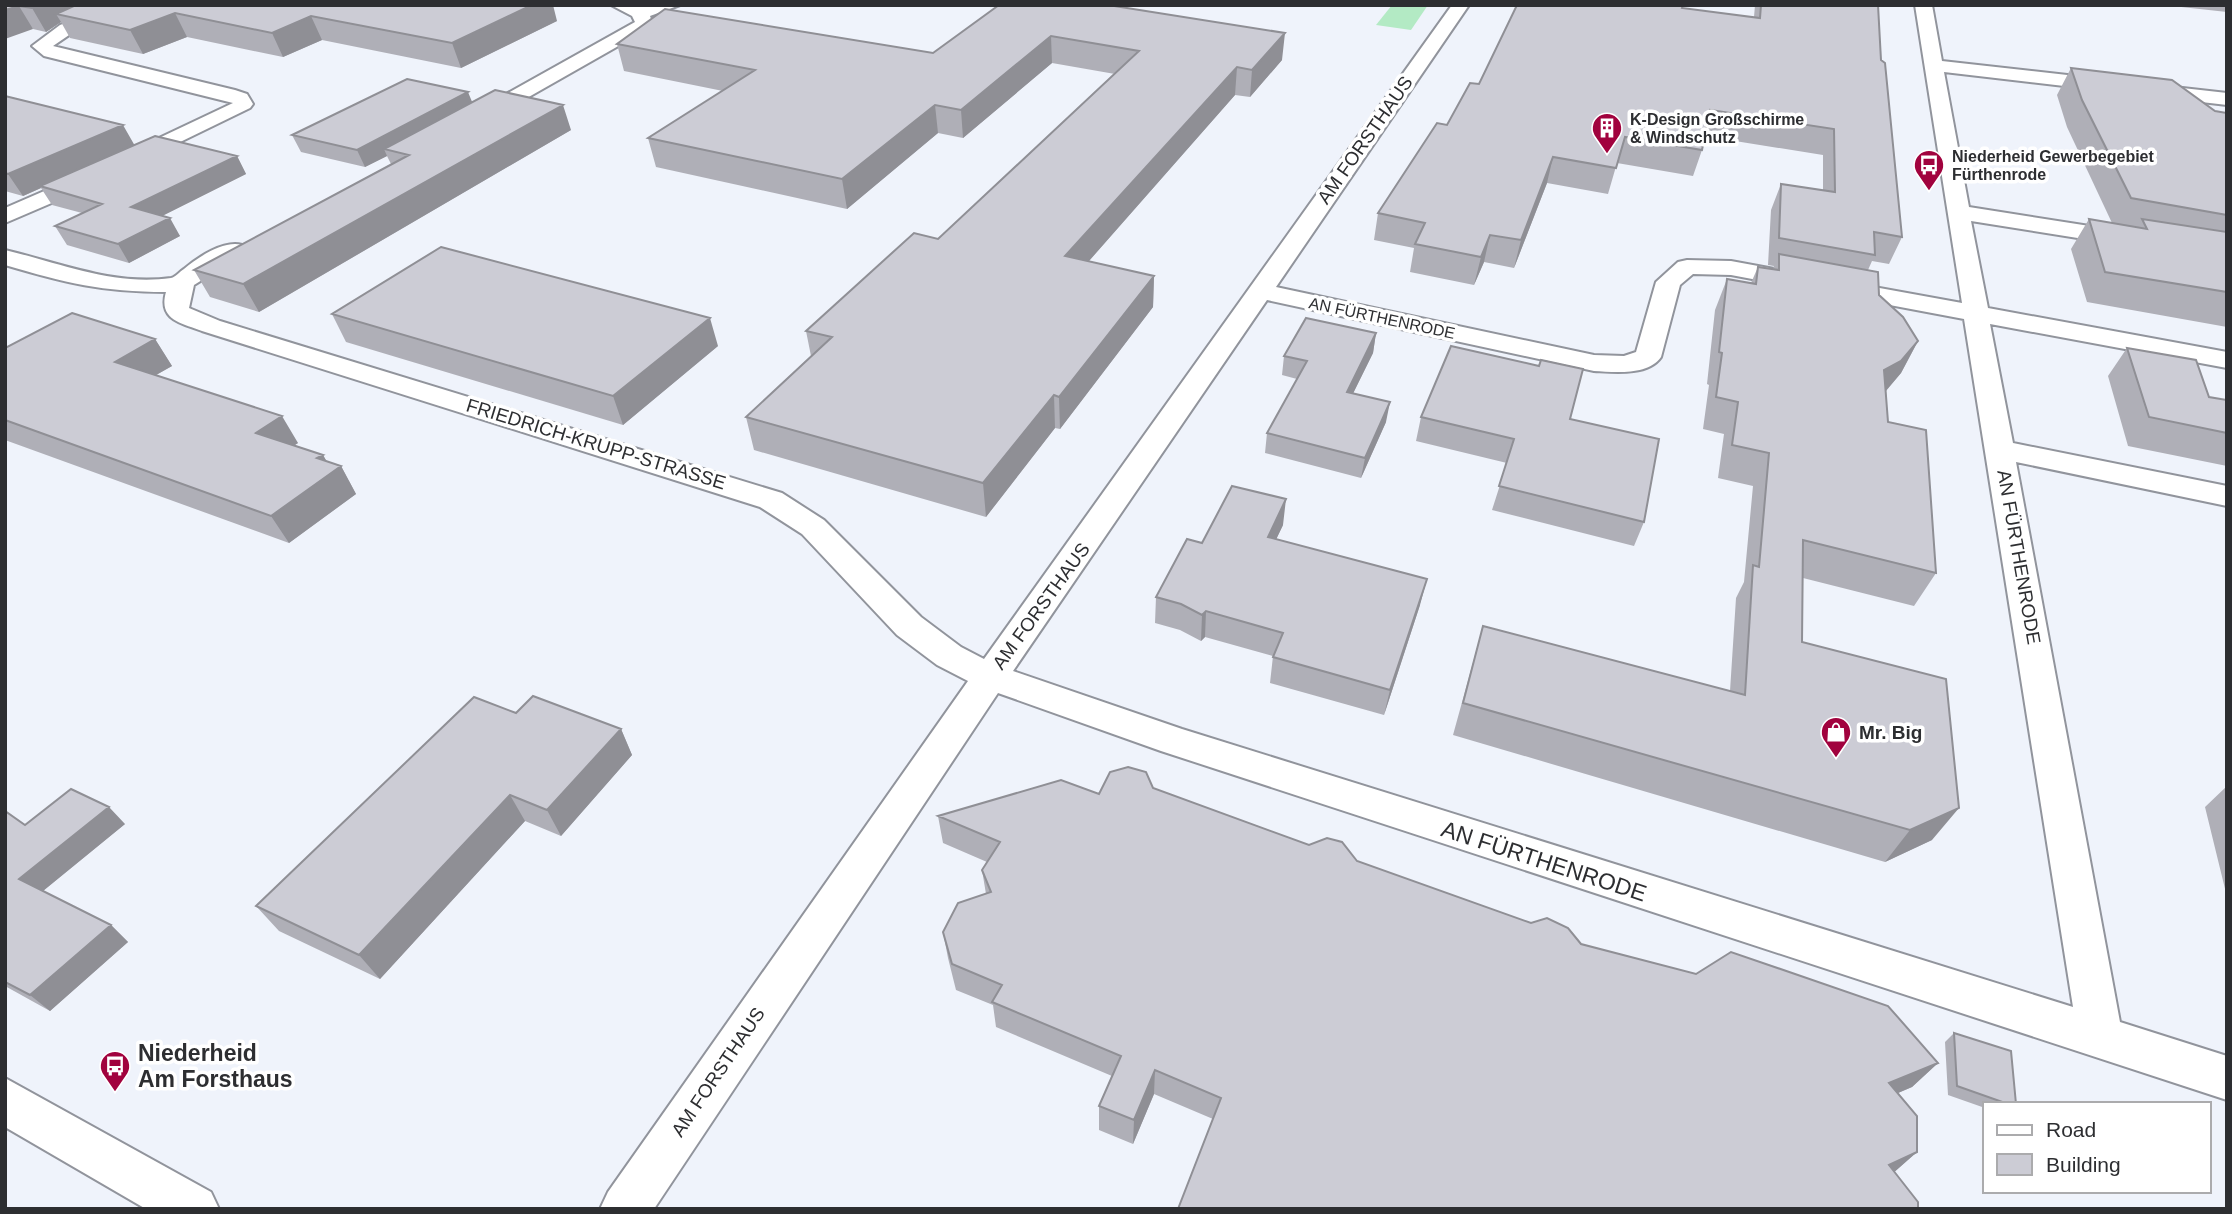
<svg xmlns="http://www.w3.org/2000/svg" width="2232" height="1214" font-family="Helvetica,sans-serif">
<rect width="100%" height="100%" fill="#eff3fb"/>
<path fill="#b3eac4" d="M1392 5H1428L1411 30 1376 25Z"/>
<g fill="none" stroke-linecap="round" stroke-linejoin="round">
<g stroke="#91949c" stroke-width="4">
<path id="street" d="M114 5H139L72 33 53 46 235 90 247 94 253 104 250 108 137 163H123L119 159 123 155 233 103 44 56 32 46 60 25Z
M611 5H680L650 16 653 24 650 28 488 120H474L471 116 474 112 635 22 632 16Z
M1452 5H1469L1276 287 1594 355 1624 356 1636 352 1656 282 1678 262 1687 260 1731 261 1962 303 1915 5H1932L1942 61 2227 93V105L1944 72 1969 207 2128 232 2136 234 2140 239 2136 244 2128 246 1971 221 1988 308 2227 352V368L1990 324 2013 443 2227 486V506L2016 462 2120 1022 2227 1056V1100L1161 751 998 693 654 1209H600L608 1192 968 681 937 665 897 635 802 534 760 507 202 331C181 323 158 320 166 292 102 292 66 283 5 265V250C60 263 113 286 171 278 176 277 179 272 184 269 198 257 224 240 242 245L246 250 242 255 194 285 189 308 220 321 782 493 824 520 921 617 961 647 984 659ZM1693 274 1731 275 1964 319 2073 1007 1182 729 1013 671 1267 300 1594 371C1614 372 1648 376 1661 357L1680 285Z
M88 172 99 179 96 184 5 223V208Z
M5 1078 211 1192 219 1209H146L5 1127Z"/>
</g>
<use href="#street" fill="#fff" fill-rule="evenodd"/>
</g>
<path fill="#afafb7" d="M5 5 557 21 461 68 322 40 283 57 187 37 143 54 70 38 61 22 46 32 33 29Z
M999 5 1282 60 1250 97 1235 95 1089 261 1154 276 1153 307 1060 429 1055 428 986 517 754 450 746 417 811 356 806 331 938 239 1115 74 1052 63 963 138 938 133 847 209 656 167 648 138 723 91 624 71 617 44 933 53Z
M1755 5H1878L1881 60 1902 237 1889 264 1872 261 1868 270 1879 295 1918 341 1901 373 1886 391 1888 422 1936 573 1914 606 1803 578 1802 642 1932 840 1885 862 1453 735 1483 626 1730 691 1736 598 1744 582 1753 486 1718 478 1724 434 1703 429 1709 385 1707 384 1715 310 1727 279 1751 283 1758 267 1773 269 1774 266 1768 265 1771 210 1781 184 1823 190V155L1704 136 1702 150 1693 176 1617 163 1608 194 1547 183 1514 268 1484 262 1474 285 1410 272 1414 248 1374 240 1378 213 1479 84 1682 8 1754 17Z
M2163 5H2227V12Z
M2071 68 2215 111 2227 113V327L2087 302 2071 249 2089 219 2112 223 2067 127 2057 95Z
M5 96 135 145 237 156 246 174 162 216 180 236 129 263 67 245 55 226 82 213 52 205 41 188 23 196 5 191Z
M472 102 571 130 259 312 210 297 194 270 391 164 387 156 365 167 301 152 292 135Z
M332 314 718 346 623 425 346 342Z
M1376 333 1373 353 1353 393 1386 422 1361 478 1265 453 1267 433 1297 379 1282 375 1284 356Z
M155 339 172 366 156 375 298 443 294 445 323 455 326 461 341 466 356 494 289 543 5 440V348Z
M2127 348 2209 397 2227 400V466L2128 446 2108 376Z
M1421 417 1570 419 1644 522 1634 546 1492 510 1507 463 1416 441Z
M1283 525 1276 539 1420 605 1384 715 1270 683 1273 656 1205 637 1201 641 1180 630 1155 623 1156 597 1202 543Z
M516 713 621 729 632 755 561 836 525 821 380 979 279 931 256 906Z
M2227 786V897L2205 807Z
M1153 788 1581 944 1938 1063 1912 1087 1898 1093 1917 1152 1894 1172 1213 1119 1154 1094 1133 1144 1099 1130V1106L1112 1076 996 1027 993 1005 956 990 948 958 943 932 986 894 982 870 987 862 943 843 938 816Z
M5 811 25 825 125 824 43 891 111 925 128 942 50 1011 5 986Z
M1954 1033 2016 1104H1985V1108L1948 1095 1945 1042Z"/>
<path fill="#8f8f95" d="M36 5H106L56 14 61 22 46 32 32 8Z
M532 5H553L557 21 461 68 452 43Z
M19 6 33 29 5 39V10Z
M175 13 187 37 143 54 130 30Z
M311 16 322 40 283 57 272 33Z
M1285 33 1282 60 1250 97 1252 70Z
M1051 36 1052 63 963 138 961 110Z
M1237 67 1235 95 1066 287 1065 256Z
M468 92 475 109 384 149 387 156 365 167 357 150Z
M563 105 571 130 259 312 243 284Z
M935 105 938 133 847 209 842 179Z
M123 125 135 146 40 186 41 188 23 196 8 174Z
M237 156 246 174 142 226 131 207Z
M1553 157 1547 183 1514 268 1521 240Z
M170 218 180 236 129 263 118 244Z
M1490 235 1484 262 1474 285 1481 257Z
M1154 276 1153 307 1060 429 1059 397Z
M710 318 718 346 623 425 613 396Z
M1376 333 1373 353 1344 412 1347 392Z
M155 339 172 366 133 388 115 362Z
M1918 341 1901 373 1884 393V370Z
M1054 395 1055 428 986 517 983 483Z
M1390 402 1386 422 1361 478 1365 458Z
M282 416 298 443 273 460 256 433Z
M323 455 333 472 341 466 356 494 289 543 271 516 317 458Z
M1286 499 1283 525 1265 563 1268 537Z
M1427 579 1420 605 1384 715 1390 690Z
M1206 611 1205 637 1201 641 1202 615Z
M621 729 632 755 561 836 547 810Z
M510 795 525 821 380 979 359 955Z
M109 807 125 824 38 895 19 879Z
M1959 808 1932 840 1885 862 1910 830Z
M111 925 128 942 50 1011 30 995Z
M1938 1063 1912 1087 1865 1107 1889 1083Z
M1155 1070 1154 1094 1133 1144 1134 1120Z
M1917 1152 1891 1175 1889 1165Z"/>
<path fill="#ccccd5" stroke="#8f8f95" stroke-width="2" d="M5 5H36L32 8 19 6 5 10Z
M76 5H532L452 43 311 16 272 33 175 13 130 30 56 14Z
M999 5H1108L1285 33 1252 70 1237 67 1065 256 1154 276 1059 397 1054 395 983 483 746 417 832 337 806 331 914 233 938 239 1139 51 1051 36 961 110 935 105 842 179 648 138 755 70 617 44 665 9 933 53Z
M1517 5H1683L1682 8 1760 18 1761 5H1878L1881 60 1885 63 1902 237 1874 232 1875 255 1779 238 1781 184 1835 192 1834 129 1710 110 1702 150 1625 137 1616 168 1553 157 1521 240 1490 235 1481 257 1415 244 1425 223 1378 213 1437 123 1447 125 1470 83 1479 84Z
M2071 68 2172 80 2215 111 2227 113V215L2131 198 2082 100Z
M407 79 468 92 357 150 292 135Z
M495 90 563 105 243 284 194 270 409 155 384 149Z
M5 96 123 125 8 174 5 173Z
M155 136 237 156 131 207 170 218 118 244 55 226 102 204 40 186Z
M2089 219 2147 229 2142 219 2227 232V292L2105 272Z
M441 247 710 318 613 396 332 314Z
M1779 254 1878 272 1879 295 1903 317 1918 341 1901 361 1884 370 1888 422 1926 430 1936 573 1803 540 1802 642 1946 679 1959 808 1910 830 1463 703 1483 626 1745 695 1753 565 1759 567 1769 453 1732 445 1738 402 1716 397 1722 353 1719 352 1727 279 1756 284 1758 267 1779 270Z
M72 313 155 339 115 362 282 416 256 433 323 455 317 458 341 466 271 516 5 420V348Z
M1306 318 1376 333 1347 392 1390 402 1365 458 1267 433 1307 361 1284 356Z
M1451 346 1539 366 1541 360 1583 369 1570 419 1659 439 1644 522 1499 486 1514 439 1421 417Z
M2127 348 2196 360 2209 397 2227 400V433L2149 417Z
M1232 486 1286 499 1268 537 1427 579 1390 690 1273 657 1283 633 1206 611 1202 615 1181 604 1156 597 1187 539 1202 543Z
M533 696 621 729 547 810 510 795 359 955 256 906 474 697 516 713Z
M1128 767 1146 772 1153 788 1309 845 1327 838 1342 842 1357 861 1531 923 1547 918 1568 928 1581 944 1696 974 1731 952 1888 1006 1938 1063 1889 1083 1917 1116V1152L1889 1165 1918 1202V1209H1178L1221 1098 1155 1070 1134 1120 1099 1106 1121 1056 992 1002 1002 985 952 964 943 932 958 903 991 892 982 870 1000 842 938 816 1061 780 1099 794 1110 772Z
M71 789 109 807 19 879 111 925 30 995 5 982V811L25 825Z
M1954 1033 2011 1051 2016 1104H2008L1957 1086Z"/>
<defs>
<g id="building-pin" transform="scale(1.575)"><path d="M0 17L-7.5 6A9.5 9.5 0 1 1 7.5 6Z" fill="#a1023e" stroke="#fff"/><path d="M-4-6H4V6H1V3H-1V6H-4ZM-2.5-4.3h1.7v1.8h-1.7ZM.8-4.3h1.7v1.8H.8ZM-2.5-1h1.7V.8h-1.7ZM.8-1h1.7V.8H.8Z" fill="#fff"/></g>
<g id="bus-pin" transform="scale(1.575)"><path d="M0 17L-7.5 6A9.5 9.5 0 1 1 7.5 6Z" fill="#a1023e" stroke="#fff"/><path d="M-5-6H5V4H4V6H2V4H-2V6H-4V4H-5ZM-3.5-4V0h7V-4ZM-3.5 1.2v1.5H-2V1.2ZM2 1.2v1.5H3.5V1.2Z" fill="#fff"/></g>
<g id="shop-pin" transform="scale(1.575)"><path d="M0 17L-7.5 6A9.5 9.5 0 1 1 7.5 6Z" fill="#a1023e" stroke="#fff"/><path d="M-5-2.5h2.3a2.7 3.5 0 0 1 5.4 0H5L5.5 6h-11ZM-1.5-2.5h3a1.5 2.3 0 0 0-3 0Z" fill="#fff"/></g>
</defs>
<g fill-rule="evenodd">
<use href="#building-pin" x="1607" y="128"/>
<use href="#bus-pin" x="1929" y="165"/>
<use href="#shop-pin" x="1836" y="732"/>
<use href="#bus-pin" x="115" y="1066"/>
</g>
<g text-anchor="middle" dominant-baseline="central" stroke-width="7" stroke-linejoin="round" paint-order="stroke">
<g font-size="16" font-weight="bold" fill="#2d2e31" stroke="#fff" text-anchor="start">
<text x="1630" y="119">K-Design Großschirme<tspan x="1630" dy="18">&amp; Windschutz</tspan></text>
<text x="1952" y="156">Niederheid Gewerbegebiet<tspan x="1952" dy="18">Fürthenrode</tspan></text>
</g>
<g font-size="16" fill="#2d2e31" stroke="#fff">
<text transform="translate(1382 318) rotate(12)">AN FÜRTHENRODE</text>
</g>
<g font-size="19" fill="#2d2e31" stroke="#fff">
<text transform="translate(1365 140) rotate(-55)">AM FORSTHAUS</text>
<text transform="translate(596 444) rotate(17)">FRIEDRICH-KRUPP-STRASSE</text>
<text transform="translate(2019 557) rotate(80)">AN FÜRTHENRODE</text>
<text transform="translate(1041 606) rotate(-54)">AM FORSTHAUS</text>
<text transform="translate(718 1072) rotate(-56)">AM FORSTHAUS</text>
</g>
<g font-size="19" font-weight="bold" fill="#2d2e31" stroke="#fff" text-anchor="start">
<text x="1859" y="732">Mr. Big</text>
</g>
<g font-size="23" fill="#2d2e31" stroke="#fff">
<text transform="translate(1544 861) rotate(18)">AN FÜRTHENRODE</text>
</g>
<g font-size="23" font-weight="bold" fill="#2d2e31" stroke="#fff" text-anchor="start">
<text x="138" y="1053">Niederheid<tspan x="138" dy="26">Am Forsthaus</tspan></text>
</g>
</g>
<rect width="2232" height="1214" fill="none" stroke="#2d2e31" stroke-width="14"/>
<rect x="1983" y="1102" width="228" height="91" fill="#ffffff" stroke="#ababad" stroke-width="2"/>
<rect x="1997" y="1125" width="35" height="10" fill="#ffffff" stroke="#ababad" stroke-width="2"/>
<text x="2046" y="1137" font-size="21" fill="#2d2e31">Road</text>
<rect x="1997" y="1154" width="35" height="21" fill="#ccccd5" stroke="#ababad" stroke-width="2"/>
<text x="2046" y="1172" font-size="21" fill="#2d2e31">Building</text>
</svg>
